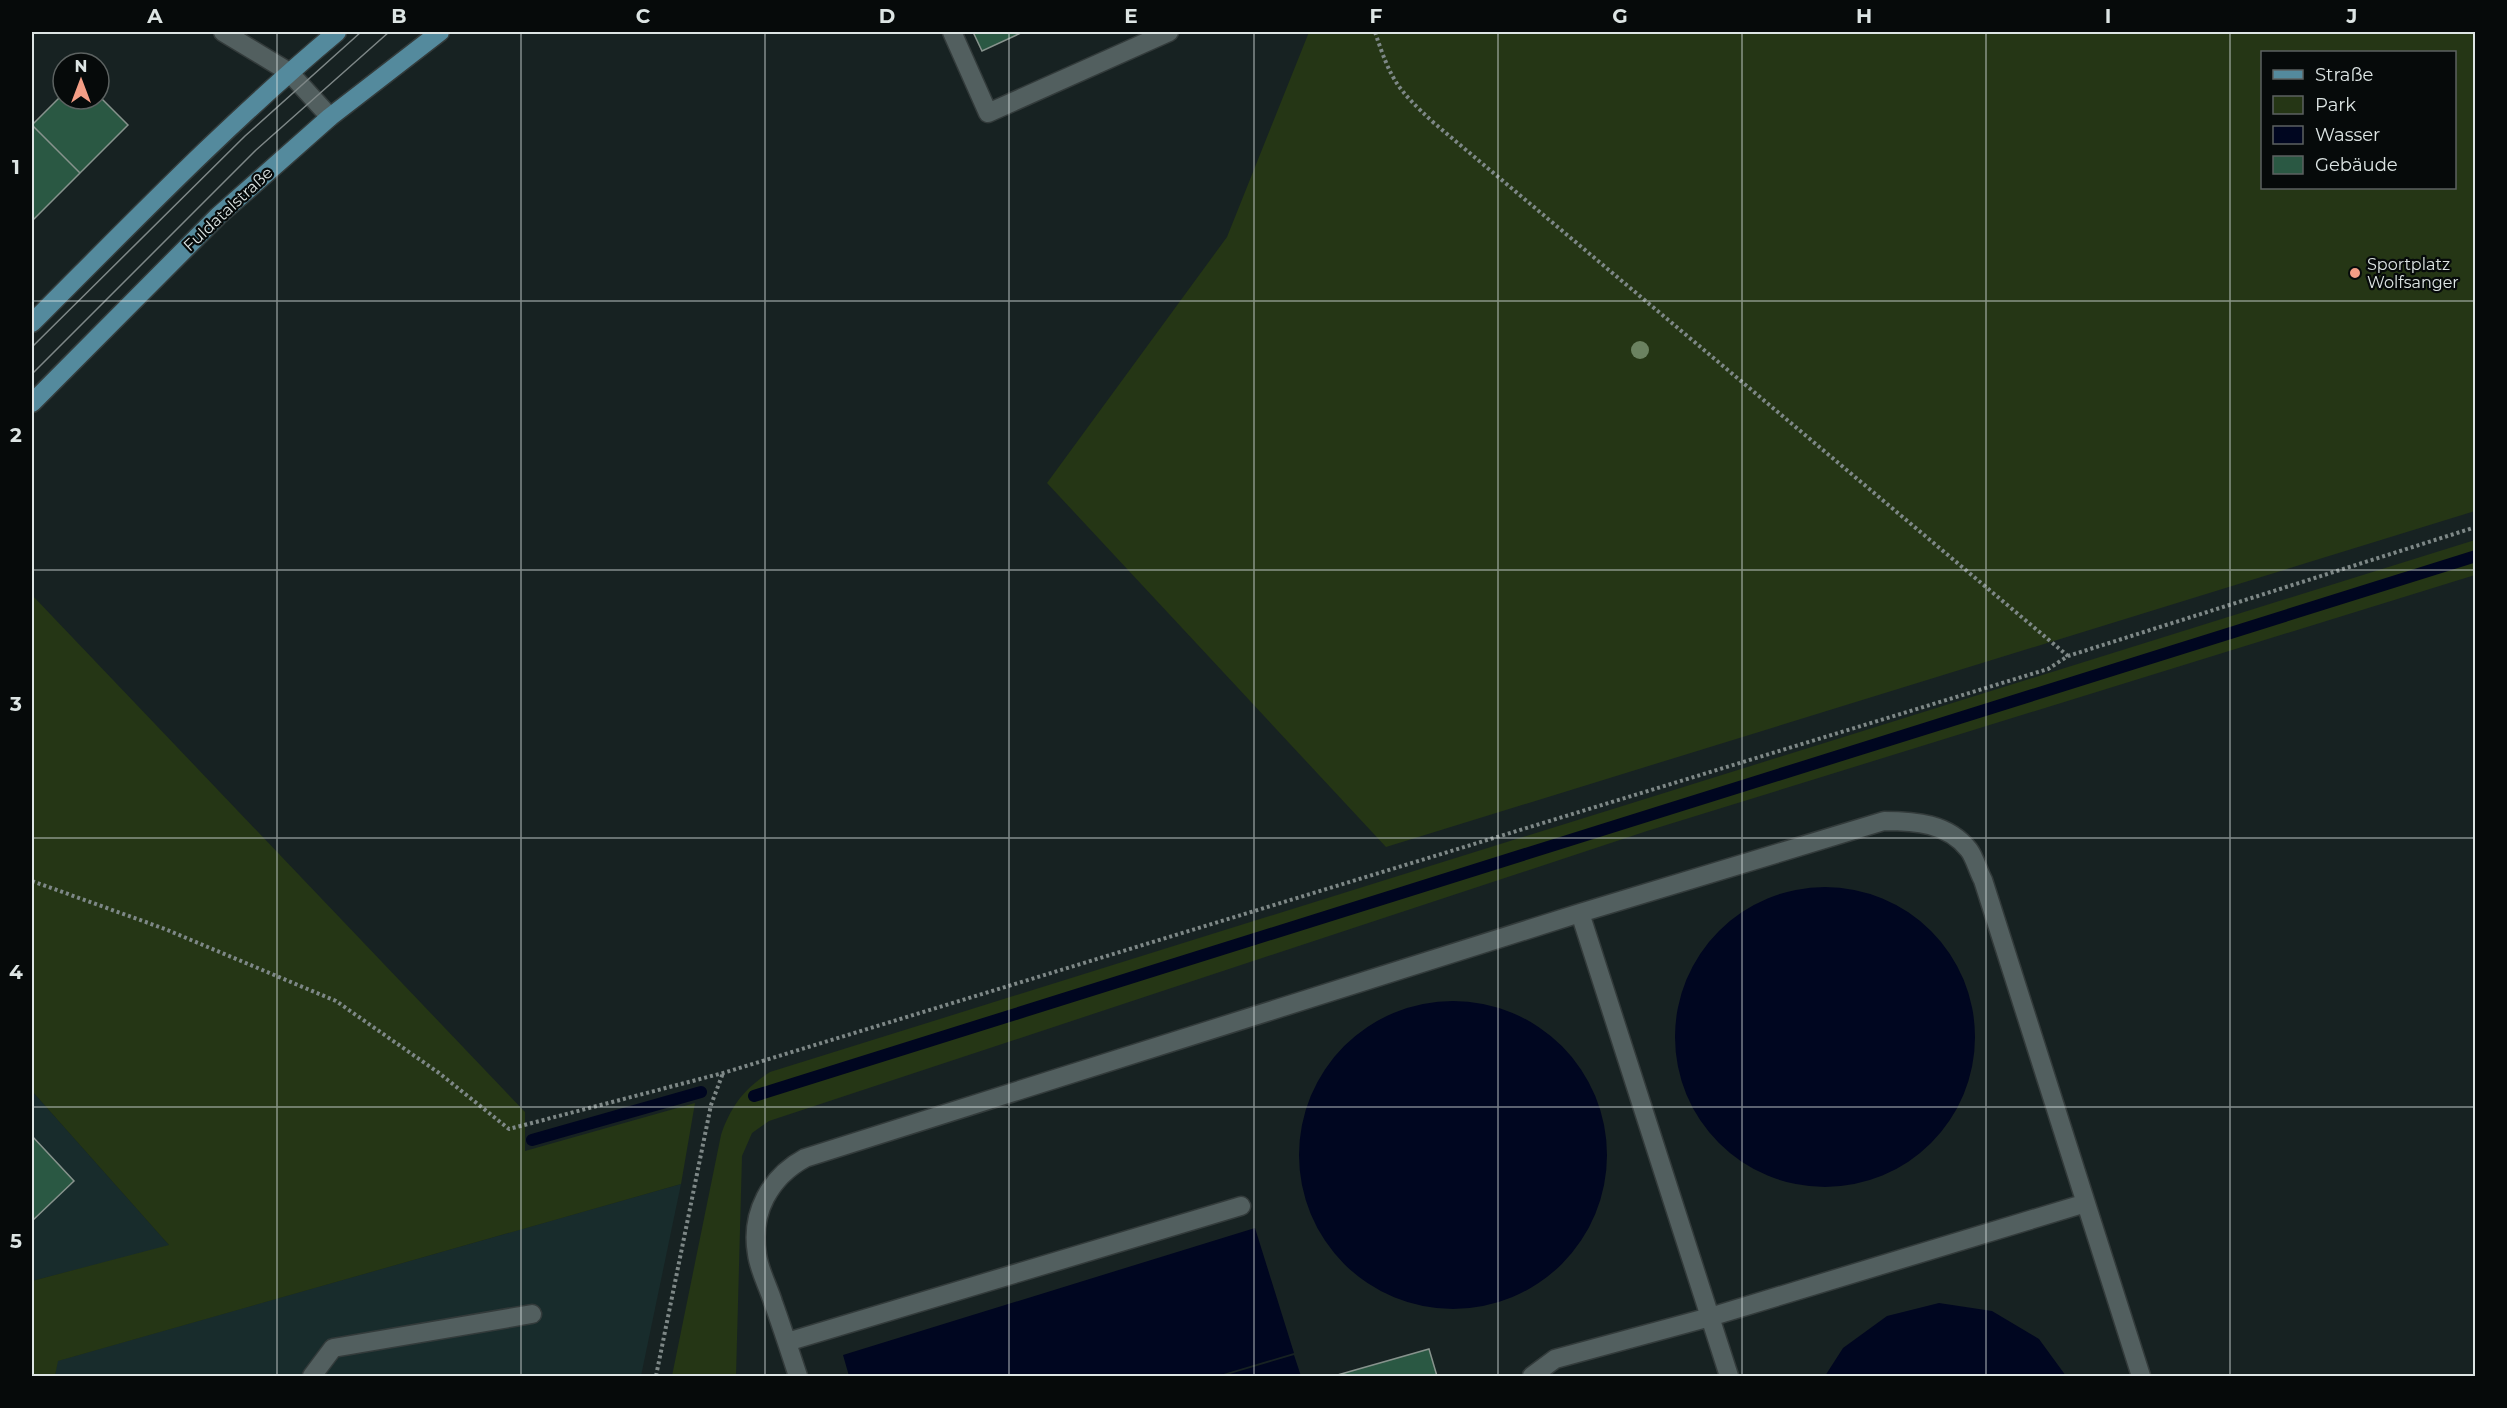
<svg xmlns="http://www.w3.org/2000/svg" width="2507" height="1408" font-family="Montserrat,sans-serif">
<rect width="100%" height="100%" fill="#172222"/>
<path fill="#182c2c" d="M32 1091 170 1246 32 1281Z
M681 1184 641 1376H55L57 1361Z"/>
<path fill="#253615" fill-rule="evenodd" d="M1309 32H2475V511L1386 847 1047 483 1227 237ZM2262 52H2454V188H2262Z
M2475 540V575L1647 831 769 1121 752 1133 742 1156 736 1376H672L721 1135C731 1106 744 1089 770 1072Z
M32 595 525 1112V1151L695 1103 681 1184 58 1361 55 1376H32V1281L169 1245 32 1091Z"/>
<path fill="#000620" d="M1675 1037a150 150 0 1 1 300 0a150 150 0 1 1-300 0Z
M1299 1155a154 154 0 1 1 308 0a154 154 0 1 1-308 0Z
M1255 1228 1294 1353 1217 1376H849L843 1355Z
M1939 1303 1992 1311 2039 1339 2066 1376H1825L1843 1348 1887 1316Z
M1294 1355 1301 1376H1223Z"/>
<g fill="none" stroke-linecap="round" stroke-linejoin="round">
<path stroke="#000620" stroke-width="12" d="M754 1096 2476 556
M532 1140 701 1092"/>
</g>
<path fill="#2a5843" stroke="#87938d" stroke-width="1.5" d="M973 32H1023L982 51Z
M63 94V99H99V96L128 125 80 173 32 125Z
M32 125 80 173 32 221Z
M32 1136 74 1181 32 1221Z
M1429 1349 1437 1376H1334Z"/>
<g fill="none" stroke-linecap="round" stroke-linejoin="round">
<g stroke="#333b3b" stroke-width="21">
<path id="minor" d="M223 32 289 72 330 117
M952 32 988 113 1169 32
M1580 913 1729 1376
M787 1342 1241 1206
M312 1376 333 1348 532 1314
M798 1376C790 1352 782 1327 773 1302 768 1286 759 1270 757 1254 750 1213 770 1177 805 1158L1580 913 1884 821C1915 821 1948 823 1969 850 1975 858 1978 871 1983 880L2141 1376
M1532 1376 1555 1359 1710 1317 2086 1203"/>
</g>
<g stroke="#333b3b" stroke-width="21">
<path id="major" d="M32 323C131 224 229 122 337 32
M32 403 218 216 330 117 440 32"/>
</g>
<path stroke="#7e8887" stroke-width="4" stroke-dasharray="3 3" stroke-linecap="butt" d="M1375 32C1391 80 1396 88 1434 123L2068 656
M32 881 165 929 336 1001 439 1073 509 1129 723 1073 2048 669 2068 656 2476 527
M656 1376 711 1105 723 1073"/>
<use href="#minor" stroke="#525f5f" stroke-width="18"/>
<use href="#major" stroke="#548a9d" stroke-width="18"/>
<path stroke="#7e8787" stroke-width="1.5" d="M32 347 245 136 361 32
M32 374 256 150 389 32"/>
</g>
<circle fill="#6b8260" cx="1640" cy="350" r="9"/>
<path fill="none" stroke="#dde5e4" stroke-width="1.5" stroke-opacity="0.55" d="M277 32V1376M521 32V1376M765 32V1376M1009 32V1376M1254 32V1376M1498 32V1376M1742 32V1376M1986 32V1376M2230 32V1376M32 301H2476M32 570H2476M32 838H2476M32 1107H2476"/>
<circle fill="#f49e86" stroke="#060a0a" stroke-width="2" cx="2355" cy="273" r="6"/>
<g text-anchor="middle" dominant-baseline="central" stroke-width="4.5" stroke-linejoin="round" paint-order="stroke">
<g font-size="16" fill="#dde5e4" stroke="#060a0a">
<text transform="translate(228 209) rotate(-43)">Fuldatalstraße</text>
</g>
<g font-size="16" fill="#dde5e4" stroke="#060a0a" text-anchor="start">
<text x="2367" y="264">Sportplatz<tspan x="2367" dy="18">Wolfsanger</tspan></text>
</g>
</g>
<rect width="2507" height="1408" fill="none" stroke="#060a0a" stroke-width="66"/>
<rect x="2261" y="51" width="195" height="138" fill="#060a0a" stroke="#5c6261" stroke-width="1.5"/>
<rect x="2273" y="70" width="30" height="9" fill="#548a9d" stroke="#5c6261" stroke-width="1.5"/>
<text x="2315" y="81" font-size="18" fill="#dde5e4">Straße</text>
<rect x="2273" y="96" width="30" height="18" fill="#253615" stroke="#5c6261" stroke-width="1.5"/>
<text x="2315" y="111" font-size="18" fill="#dde5e4">Park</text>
<rect x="2273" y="126" width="30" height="18" fill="#000620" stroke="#5c6261" stroke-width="1.5"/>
<text x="2315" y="141" font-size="18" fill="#dde5e4">Wasser</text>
<rect x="2273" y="156" width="30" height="18" fill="#2a5843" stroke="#5c6261" stroke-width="1.5"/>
<text x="2315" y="171" font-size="18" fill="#dde5e4">Gebäude</text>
<g transform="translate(81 81)"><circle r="28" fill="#060a0a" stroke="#5c6261" stroke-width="1.5"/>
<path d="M0-4.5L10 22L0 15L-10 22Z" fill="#f49e86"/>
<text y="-9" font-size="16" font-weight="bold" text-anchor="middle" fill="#dde5e4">N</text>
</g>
<rect x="33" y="33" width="2441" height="1342" fill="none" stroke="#dde5e4" stroke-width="2"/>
<g font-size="20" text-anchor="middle" font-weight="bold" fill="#dde5e4">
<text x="155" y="23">A</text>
<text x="399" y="23">B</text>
<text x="643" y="23">C</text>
<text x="887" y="23">D</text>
<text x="1131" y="23">E</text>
<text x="1376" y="23">F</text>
<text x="1620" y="23">G</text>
<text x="1864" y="23">H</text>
<text x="2108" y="23">I</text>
<text x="2352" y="23">J</text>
<text x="16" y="174">1</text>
<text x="16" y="442">2</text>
<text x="16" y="711">3</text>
<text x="16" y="979">4</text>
<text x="16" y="1248">5</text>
</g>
</svg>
